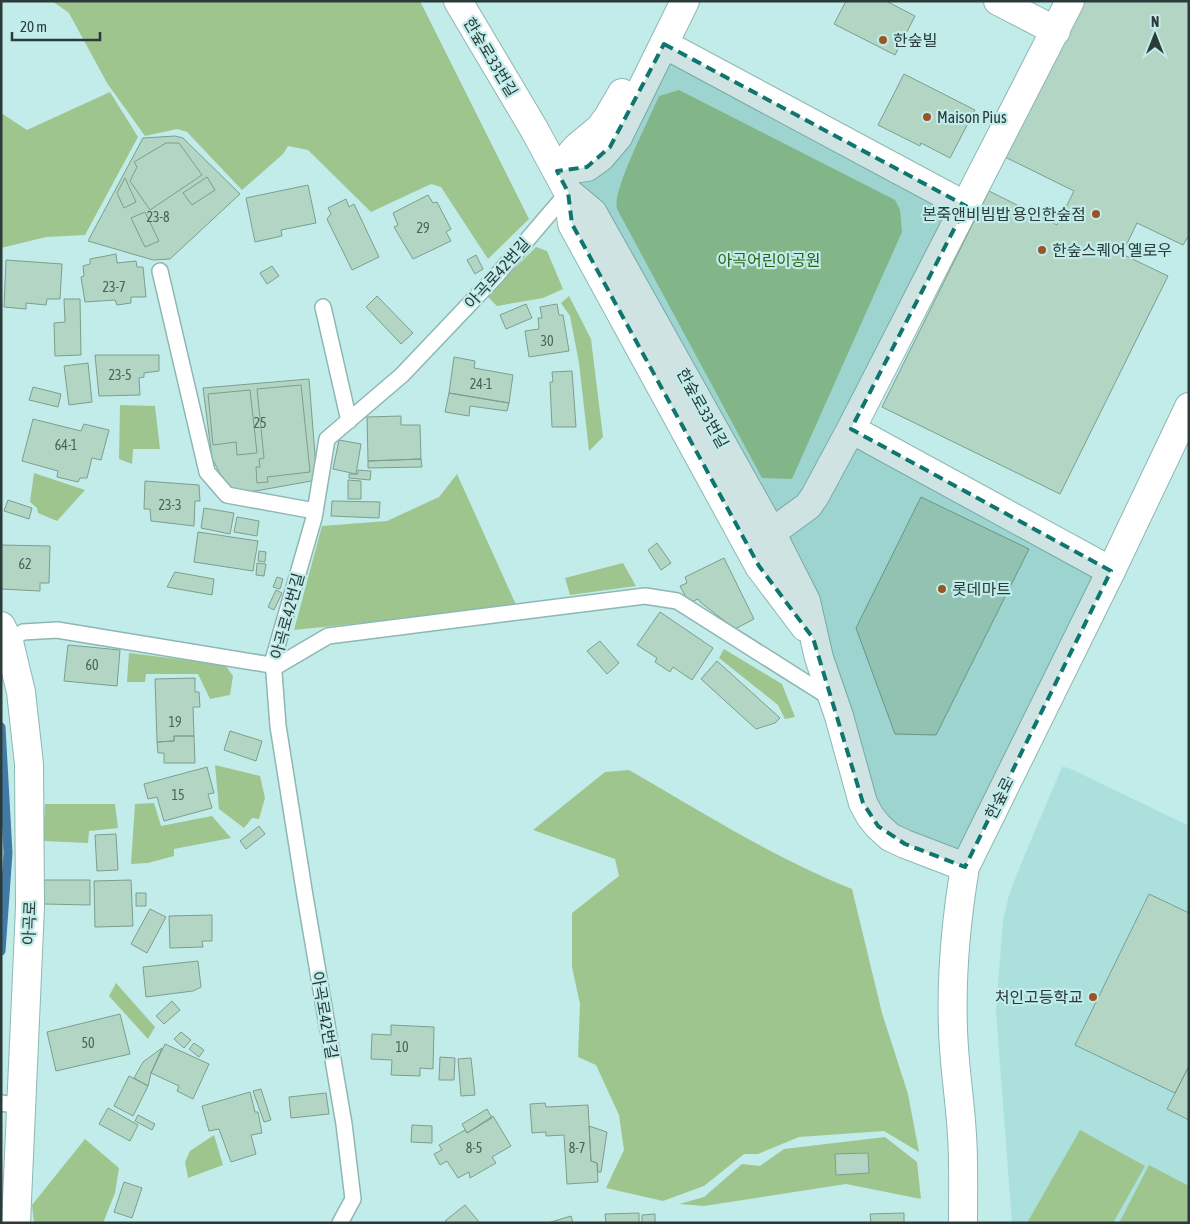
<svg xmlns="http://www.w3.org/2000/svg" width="1190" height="1224" font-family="'Asap Condensed','Noto Sans KR',sans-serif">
<rect width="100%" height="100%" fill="#c1ece9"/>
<path fill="#abe0dd" d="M1062 767 1069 768 1189 826V1223H1012L996 1011 1003 921 1009 895 1023 859Z"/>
<path fill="#9fc58f" d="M52 1H420L529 219 488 259 441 187 431 184 371 212 308 150 288 146 283 154 242 190 187 132 177 129 145 136 107 83 69 13Z
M679 90 895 200 900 210 902 232 792 479 762 478 617 209C612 190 650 118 659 96Z
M110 92 138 137 85 235 46 237 1 248V113L27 130Z
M536 247 547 251 563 289 543 298 497 306 487 296Z
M569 296 591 339 603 437 589 451 579 363 570 316 561 303Z
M120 405 155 406 160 449H133L132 464 119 459Z
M34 473 85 490 57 521 38 513 37 508 30 502Z
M457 474 517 607 294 630 322 526 387 521 439 497Z
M623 563 636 586 570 595 565 578Z
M724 649 782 684 795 717 785 719 778 705 719 658Z
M129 653 225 665 233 676 230 695 210 699 198 674H146L145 682H127Z
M215 765 260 776 265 798 259 819 252 818 244 828 219 809Z
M629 770C702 812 774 858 852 889L882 1013 908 1094 919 1152 884 1131 799 1137 758 1154H744L704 1186 663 1201 606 1188 624 1150 619 1115 596 1065 578 1057 580 1004 572 967V913L619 876 615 859 533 830 605 772Z
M154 803 161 826 212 816 231 838 174 849V856L148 863 131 864 135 804Z
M45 804H115L118 828 89 831 88 843 43 841Z
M116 983 155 1027 148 1039 109 996Z
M1080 1130 1145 1166 1113 1223H1027Z
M214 1135 223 1165 188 1178 185 1162 190 1151Z
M885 1137 917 1162 921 1199 846 1184 704 1206 679 1204 704 1197 742 1164 760 1166 784 1149Z
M85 1139 119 1168 115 1193 103 1223H34L32 1205Z
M1149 1165 1189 1186V1223H1119Z"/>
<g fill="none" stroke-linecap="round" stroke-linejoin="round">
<path stroke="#427aa6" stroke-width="9" d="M1 727 8 853 1 951"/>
</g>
<path fill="#b2d5c4" stroke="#7d9e8e" d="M846 1H886L915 16 895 55 834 24Z
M1082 1H1189V235L1183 245 1137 223 1122 254 1168 276 1060 494 882 407 989 191 1057 225 1074 191 1005 157Z
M904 74 975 110 950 158 921 143 920 146 878 125Z
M175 136 183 138 240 194 170 259 153 260 88 241 143 138Z
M166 143H179L202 175 150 210 130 181 137 167 134 162Z
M207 177 215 190 192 205 183 193Z
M125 178 136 202 124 208 117 193Z
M308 185 316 223 281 230 282 236 255 242 246 198Z
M428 195 433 203 437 202 451 229 446 232 451 241 413 259 394 227 398 225 393 213Z
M346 199 349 207 354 204 379 257 352 270 327 219 331 214 328 208Z
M145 212 159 241 145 247 131 218Z
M116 254 117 263 136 261 137 267H143L146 297H131V303L117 305 115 300 85 302 81 277 84 276 83 266 90 264V259Z
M476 255 483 269 475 274 467 260Z
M6 260 62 264 60 299H47L46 305 26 303V309L4 307Z
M272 266 279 276 267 284 260 273Z
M377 296 413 333 401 344 366 307Z
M64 299H80L81 355 55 356 54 323 65 322Z
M526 304 532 318 506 329 500 315Z
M557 304 559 315H563L569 351 529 357 525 331 539 329 538 318H542L540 307Z
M95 355H159V371L144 373V377L139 378 140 395 99 396Z
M454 357 475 361 474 368 513 375 509 403 449 393Z
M88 363 92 402 69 405 64 366Z
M572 371 576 427H552L550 382H553L552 372Z
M309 379 317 480 250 492H239L224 482 212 458 203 388Z
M301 385 310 472 267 477 268 482 257 483 256 467H260L259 459 264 458 257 389Z
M33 387 61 394 58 407 29 400Z
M250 390 257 453 237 455 236 442 213 445 208 394Z
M449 393 509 403 507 411 470 406 469 416 445 412Z
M401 416V425H420L421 459 368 461 367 417Z
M33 419 81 431 84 424 109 430 101 460 92 458 87 478H80L78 482 57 477 58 471 22 461Z
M339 440 361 444 356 474 333 469Z
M421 459 422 467 368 468V461Z
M358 470 371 471 370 480 349 478V474H358Z
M348 480 361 481V499H348Z
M145 481 199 485 200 501H195L194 526 151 521 150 509H144Z
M921 497 1029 549 936 735 895 734 856 628Z
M8 500 32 508 29 519 4 511Z
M332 501 380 502 379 518 331 516Z
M204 508 234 513 230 534 201 528Z
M237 517 259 521 257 536 234 532Z
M198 532 258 541 253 571 194 562Z
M657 543 671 563 661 570 648 550Z
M1 545 50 546 49 583H40V591L1 589Z
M259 551 266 552 265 562 258 561Z
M724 558 754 619 735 629 700 602 698 599 689 603 680 586 687 583 685 577Z
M257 563 266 564 264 576 256 575Z
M175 572 214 579 212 595 167 587Z
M277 577 283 579 280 589 273 587Z
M276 590 282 593 274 610 268 607Z
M660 612 713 648 692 680 673 667 670 672 655 662 657 658 637 645Z
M600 641 619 663 607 674 587 651Z
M68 645 120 650 117 686 64 681Z
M717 661 780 718 775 723 756 729 701 679Z
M195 678V692H199L200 707H193L194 736H174V741L157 742 155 679Z
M230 731 262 741 256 761 224 750Z
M174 736H194L195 763H164V753H158L157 742 174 741Z
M207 767 214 793 208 794 212 808 164 821 157 797 148 799 144 784Z
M259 826 265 834 246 849 240 841Z
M116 834 118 870 97 871 95 835Z
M44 880H90V905L44 904Z
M131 880 133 926 95 927 94 881Z
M136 893H146V906H136Z
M1149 894 1189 913V1066L1175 1093 1075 1045Z
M150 909 166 917 147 953 131 944Z
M212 915V941H202L203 947 170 948 169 916Z
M198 961 201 987 193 991 146 997 143 967Z
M172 1001 180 1010 164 1024 156 1016Z
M120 1014 130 1054 56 1071 47 1032Z
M391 1025 434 1027 433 1069 420 1068V1076L391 1075 392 1060 371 1059 372 1034 391 1035Z
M181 1032 191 1040 184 1048 174 1039Z
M194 1043 204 1050 199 1057 189 1049Z
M165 1044 209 1064 193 1099 177 1091 179 1086 151 1073Z
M162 1048 151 1073 148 1086 134 1078 143 1062Z
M440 1057 455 1058 454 1080H439Z
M471 1058 475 1095 461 1096 458 1059Z
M1189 1066V1120L1167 1109Z
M129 1076 148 1086 133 1116 114 1106Z
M261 1089 271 1120 264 1122 253 1091Z
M250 1092 255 1112H258L262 1133 251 1135 256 1154 231 1162 219 1129 209 1131 202 1106Z
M326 1093 329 1114 291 1118 289 1097Z
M545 1103 546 1107 588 1105 591 1161 597 1163 598 1182 567 1184 564 1135 546 1136V1132L532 1133 530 1104Z
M108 1108 138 1125 130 1141 99 1124Z
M487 1109 492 1118 467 1133 462 1124Z
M138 1115 155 1124 152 1130 135 1121Z
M493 1116 511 1146 492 1157 496 1163 470 1178 469 1172 458 1178 447 1161 440 1165 434 1154 442 1150 439 1145 465 1130 467 1133Z
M412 1125 432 1126V1143L411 1142Z
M589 1126 607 1132 601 1172H598L597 1163 591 1161Z
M868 1153 869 1173 836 1175 835 1154Z
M124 1182 142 1188 132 1218 114 1212Z
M465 1205 480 1223H447L445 1221Z
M639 1213V1223H606L605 1214Z
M904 1213V1223H871L870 1214Z
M655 1214V1223H642V1215Z
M571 1216 573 1223H548Z"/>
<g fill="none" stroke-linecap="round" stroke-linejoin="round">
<g stroke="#8eb7b4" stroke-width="18">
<path id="service" d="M160 271 207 472 227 495 315 511
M323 307 349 421
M4 644 23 632 57 630 277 666 328 636 645 596 677 601 832 699
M1 1103 21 1106
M340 1223 353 1199 344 1124 305 896 278 726 273 660 314 518 327 439 402 375 498 274 568 192"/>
</g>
<g stroke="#8eb7b4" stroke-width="30">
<path id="minor" d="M998 1 1056 31
M664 44 966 206
M557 171 587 167 601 157 618 137 685 1
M557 171 576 148 600 128 608 117 622 93
M851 429 1111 571
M771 533 808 506 815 496 851 429 1070 1
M1 626 9 642 21 692 29 764 30 907 16 1223"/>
</g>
<g stroke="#8eb7b4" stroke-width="30">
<path id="tertiary" d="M458 1 534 129 568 192 593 213 766 522 806 601 819 658 839 716 863 803 870 816 878 826 890 837 905 844 965 867
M568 192 572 224 759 566 805 627
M963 1223C963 1194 964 1164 962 1135 960 1100 954 1065 953 1029 951 974 956 921 965 867L1111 571 1189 407"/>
</g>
<use href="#service" stroke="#fff" stroke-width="15"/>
<use href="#minor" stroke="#fff" stroke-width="28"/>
<use href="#tertiary" stroke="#fff" stroke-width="28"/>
</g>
<path fill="#0f766e" fill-opacity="0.2" stroke="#0f766e" stroke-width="4" stroke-dasharray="10 6" stroke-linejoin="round" d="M664 44 966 206 851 429 1111 571 965 867 905 844 878 826 863 803 813 638 759 566 572 224 568 192 557 171 587 167 610 147Z"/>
<g fill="#985525" stroke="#c1ece9" stroke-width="2">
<circle cx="883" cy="40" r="5"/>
<circle cx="927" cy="117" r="5"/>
<circle cx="1096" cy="214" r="5"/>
<circle cx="1042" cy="250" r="5"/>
<circle cx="942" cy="589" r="5"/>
<circle cx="1093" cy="997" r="5"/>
</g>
<g text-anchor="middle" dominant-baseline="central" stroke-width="4.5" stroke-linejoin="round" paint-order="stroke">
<g font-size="14" fill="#4c625c">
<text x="158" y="217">23-8</text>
<text x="423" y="228">29</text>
<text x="114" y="287">23-7</text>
<text x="547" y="341">30</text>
<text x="120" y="375">23-5</text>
<text x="481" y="384">24-1</text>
<text x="260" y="423">25</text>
<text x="66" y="445">64-1</text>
<text x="170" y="505">23-3</text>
<text x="25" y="564">62</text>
<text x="92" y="665">60</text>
<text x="175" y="722">19</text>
<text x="178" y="795">15</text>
<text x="88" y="1043">50</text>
<text x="402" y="1047">10</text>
<text x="474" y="1148">8-5</text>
<text x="577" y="1148">8-7</text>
</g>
<g font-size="16" fill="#2a3b3a" stroke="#c1ece9" text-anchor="start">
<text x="893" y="40">한숲빌</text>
<text x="937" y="117">Maison Pius</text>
<text x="1086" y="214" text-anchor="end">본죽앤비빔밥 용인한숲점</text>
<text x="1052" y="250">한숲스퀘어 옐로우</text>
<text x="952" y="589">롯데마트</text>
<text x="1083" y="997" text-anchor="end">처인고등학교</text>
</g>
<g font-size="16" fill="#2a3b3a" stroke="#c1ece9">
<text transform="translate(491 57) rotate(59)">한숲로33번길</text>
<text transform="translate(497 273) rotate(-48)">아곡로42번길</text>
<text transform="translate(703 408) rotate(61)">한숲로33번길</text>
<text transform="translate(287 616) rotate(-75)">아곡로42번길</text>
<text transform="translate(999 798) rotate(-64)">한숲로</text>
<text transform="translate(29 923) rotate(-88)">아곡로</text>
<text transform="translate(325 1015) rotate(80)">아곡로42번길</text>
</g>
<g font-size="16" fill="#2e5f10" stroke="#c1ece9">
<text x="769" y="260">아곡어린이공원</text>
</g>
</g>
<rect width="1190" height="1224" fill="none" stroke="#2a3b3a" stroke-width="5"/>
<g transform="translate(1155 35)" stroke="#c1ece9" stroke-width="4" paint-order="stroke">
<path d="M0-4L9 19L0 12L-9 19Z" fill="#2a3b3a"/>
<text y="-8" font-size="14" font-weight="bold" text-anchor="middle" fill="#2a3b3a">N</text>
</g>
<path d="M12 32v8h88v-8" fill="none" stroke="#2a3b3a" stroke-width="2.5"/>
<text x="20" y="32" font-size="15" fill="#2a3b3a" stroke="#c1ece9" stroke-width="4" paint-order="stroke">20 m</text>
</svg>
